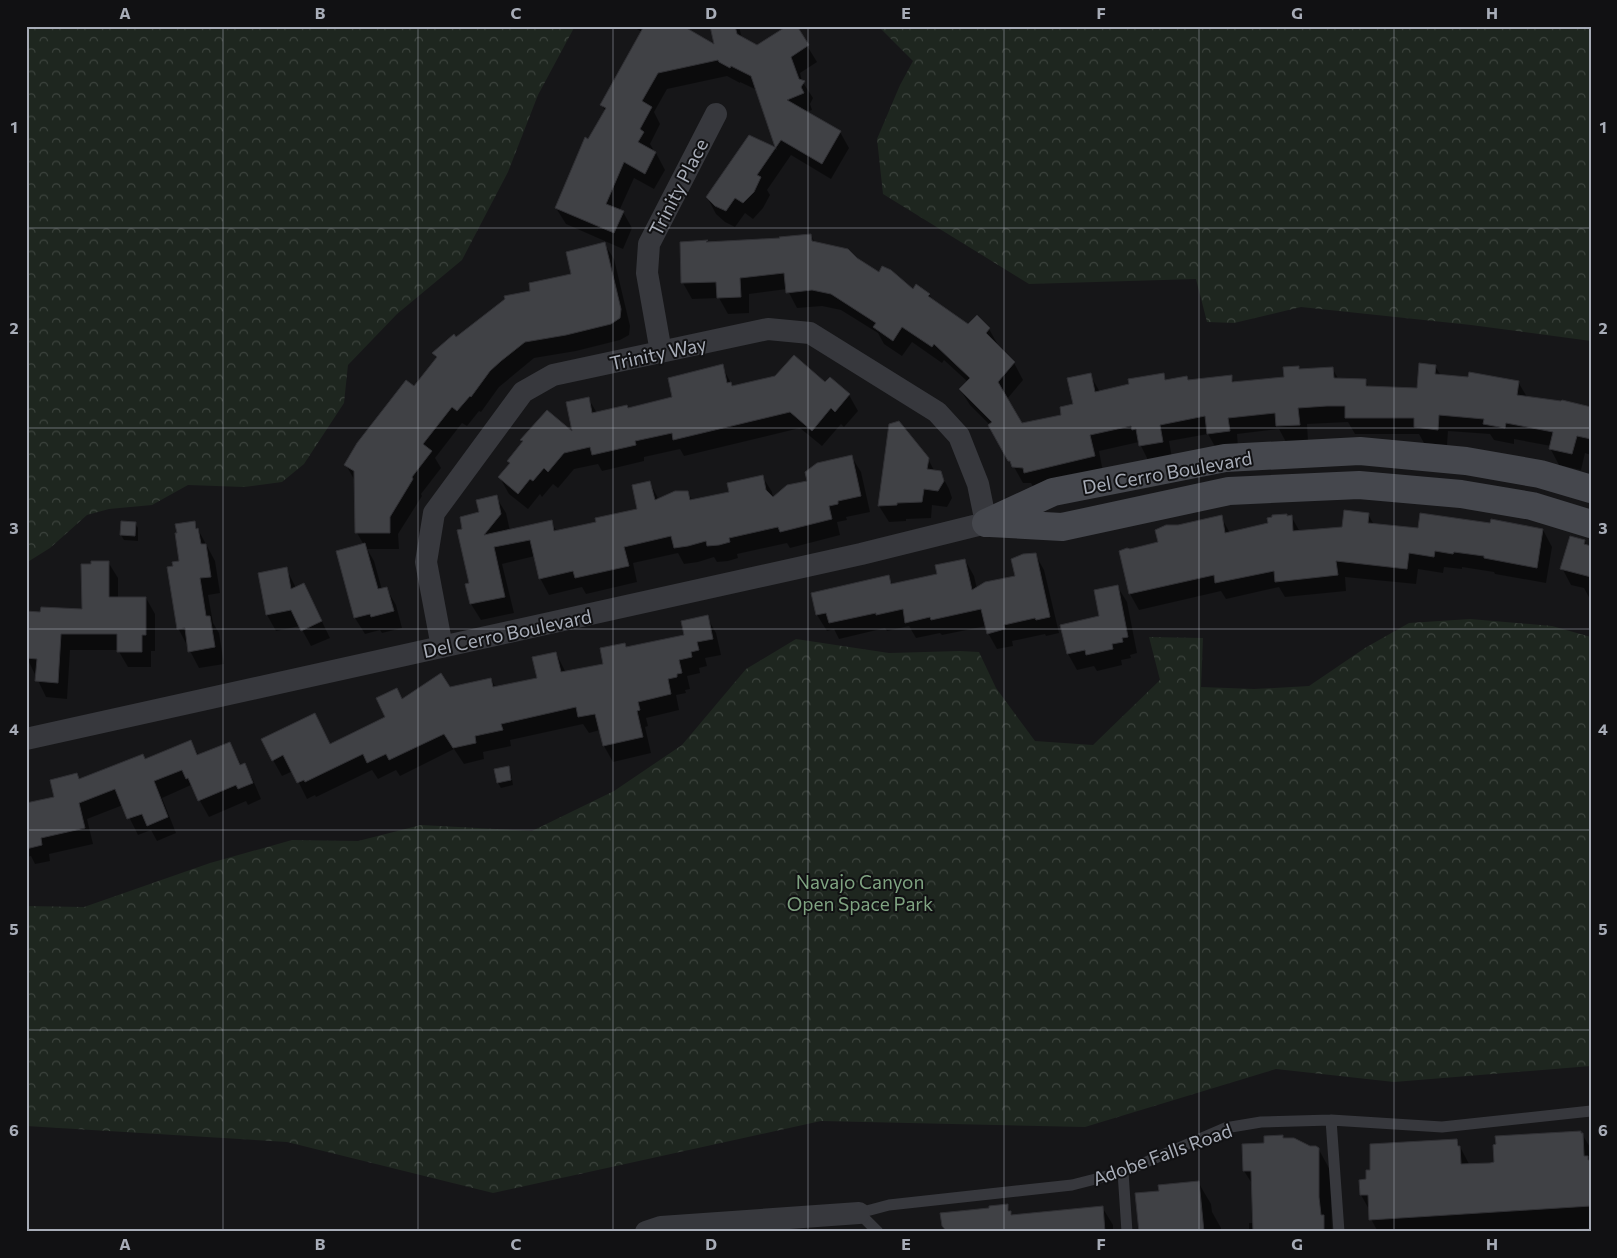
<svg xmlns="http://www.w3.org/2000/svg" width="1617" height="1258" font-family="Commissioner,sans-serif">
<defs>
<pattern id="park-crowns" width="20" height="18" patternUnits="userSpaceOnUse" patternTransform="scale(1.25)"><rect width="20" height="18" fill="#1e261f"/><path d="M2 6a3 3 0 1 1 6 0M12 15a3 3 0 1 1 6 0" fill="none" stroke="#3c433d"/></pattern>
</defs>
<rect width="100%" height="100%" fill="#161618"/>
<path fill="url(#park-crowns)" d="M26 26H575L538 95 508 172 462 260 397 314 348 365 344 403 304 464 282 482 244 487 188 485 152 505 109 509 87 515 50 548 26 563Z
M878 26H1591V341L1471 325 1301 307 1234 323 1207 322 1196 279 1029 284 883 194 877 139 900 85 913 61Z
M1470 619 1552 626 1591 637V1066L1394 1082 1276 1069 1085 1127 821 1121 493 1193 287 1142 26 1126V906L84 907 210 863 292 840 358 841 421 825 532 831 614 791 682 745 746 669 796 639 889 653 960 651 979 652 996 688 1035 741 1093 745 1160 680 1149 637 1203 638 1201 687 1254 689 1309 686 1365 648 1409 623Z"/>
<path fill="#0007" d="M632 26H680L715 46 710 26H739L742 39 757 47 795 26 817 62 800 73 802 81 813 98 810 104 812 110 806 112 840 132 849 148 831 179 791 155 767 190 770 195 763 208 753 219 745 213 735 227 725 222 716 214 707 197 749 137 777 150 757 90 740 82V83L727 76 667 89 654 112 660 124 650 144 653 149 652 151 656 153 665 170 654 189 634 178 619 211 623 212 632 228 623 249 566 224 556 208 589 140 605 111 602 105 642 32Z
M811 235 815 243 856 259 913 291 929 294 933 301 969 326 977 317 989 329 998 345 1014 363 1023 380 1007 399 1021 425 1063 416 1075 405 1090 375 1100 392 1130 385 1163 374 1166 381 1187 377 1189 381 1231 377 1235 383 1285 378 1298 367 1300 370 1332 368 1339 380H1365L1369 387 1418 389 1435 366 1441 376 1518 382 1527 397 1591 408V455L1585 453 1581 470 1559 465 1550 448 1551 446 1514 439V444L1494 440 1490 434 1448 431 1447 445 1424 443 1419 434H1355L1348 422 1307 424 1308 441 1286 442 1279 429 1237 434 1238 447 1217 450 1208 434 1169 441 1172 458 1149 462 1139 442 1099 451 1103 472 1034 488 1031 483H1023L991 426 970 405 960 389 968 382 944 360 942 363 912 342 902 356 884 344 878 333 841 310 822 306 797 308 787 289 749 294V313L728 314 719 298 692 299 683 283 681 243 707 241 708 243 781 239Z
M604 243 614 259 630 326 629 335 620 340 576 351 534 358 499 387 481 412 479 411 467 426 462 423 435 458 441 468 421 494 422 496 398 534 399 549H367L374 561 382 590 386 588 396 605 402 628 382 633 380 630 365 634 355 618 337 552 364 545 357 533 355 481 346 465 414 388 437 359 433 353 532 292 573 275Z
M722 366 733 387 825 383 849 395 858 411 844 427 841 424 822 446 800 428 684 456 680 449 644 457V461L602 471 598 464 574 469 558 488 553 484 542 497 540 494 528 509 509 494 500 478 511 465 508 461 523 442 522 440 575 435 588 398 597 413 628 409 674 398Z
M890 425 928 459 935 472H940L949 489 952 498 947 507 932 505 931 518 906 519V521L889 522 879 506Z
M851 456 861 472 870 512 846 517 847 520 837 522 840 535 790 548 787 543 737 554 738 558 728 561 717 562 714 557 698 562 684 564 678 553 633 563 637 582 586 594 582 587 549 595 540 578 535 556 502 564 514 613 481 620 471 604 467 585 471 584 464 530 496 497 506 513 510 531 551 522 557 532 597 523 639 510 650 483 659 500 687 492 693 501 730 493 762 476 772 492 773 498 809 482Z
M1368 514 1374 525 1419 529 1543 530 1552 547 1546 583 1495 574 1494 572 1462 567V569L1444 567 1443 573 1418 569 1416 584 1345 577 1346 591 1285 597 1279 587 1226 599 1221 591 1139 610 1130 594 1120 552 1159 543 1179 526 1221 517 1230 533 1269 524 1291 516 1300 532 1344 528Z
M194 522 215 561 220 593 208 595 213 623 219 633 224 664 199 668 178 628 174 567 181 562Z
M122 523H135L138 528V541L124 540 121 535Z
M1584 541 1587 546 1591 547V601L1584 588 1571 585 1562 568Z
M1035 554 1044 570 1059 633 1046 636 1045 634 1012 641 1013 646 997 649 988 633 986 626 942 635 940 633 916 638 909 626 887 631 885 628 839 639 834 629 827 631 817 615 813 594 888 576 893 585 939 575 965 560 974 576 977 589 1016 577Z
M108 562 118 578V598H146L155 614V651H151V667H128L118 650H70L67 699 46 697 27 658 30 613 83 611Z
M286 568 296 588 304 585 330 638 311 646 300 626 276 631 267 615Z
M1117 586 1127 602 1137 653 1130 655 1131 658 1121 660 1122 665 1097 671 1094 666 1077 670 1068 654 1101 617Z
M707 617 716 633 721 655 705 658 707 666 699 668 700 673 687 676 690 689 685 690 686 693 676 695 679 710 646 718 648 726 645 727 651 753 613 762 604 746 600 730 589 733 583 724 510 740 511 746 483 752 484 759 464 764 454 749 400 776 396 770 378 779 372 770 316 797 315 795 307 799 293 771 282 776 273 760 323 731 330 745 387 718 403 700 491 679 496 688 538 679 556 653 566 673 605 665 627 648 685 636Z
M191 742 199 756 230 743 241 765 244 764 253 780 261 799 248 805 246 801 209 817 191 785 162 798 176 833 157 841 151 830 138 835 123 805 87 819 93 844 49 854 50 861 35 864 31 856 26 857V805L55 798 77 775 80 780 145 761Z
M508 768 511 773 513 785 501 788 498 783 496 770Z
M1582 1134 1591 1149V1228L1528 1232H1378L1371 1219 1370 1211 1361 1195 1368 1180 1457 1141 1469 1164H1490Z
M1284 1139 1318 1148 1330 1170 1332 1232H1249V1223H1253L1254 1219 1253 1185 1244 1171 1265 1145Z
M1198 1182 1211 1204 1212 1212 1221 1228V1232H1140L1160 1192Z
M1007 1206 1013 1216 1102 1207 1113 1225V1232H944L942 1214 990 1209Z"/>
<path fill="#404145" stroke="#303034" d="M644 26H683L714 44 710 26H735L737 34 757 45 787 26H797L809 45 791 57 799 79 805 81 801 87 804 93 787 100 841 131 822 164 781 140 757 175 761 177 754 192 743 203 735 198 726 211 715 206 706 197 749 135 775 147 751 76 731 66 730 68 719 62 718 60 658 73 642 101 652 107 640 129 644 132 638 142 656 152 645 174 624 162 606 204 624 211 614 233 555 208 585 137 588 139 606 108 600 105Z
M811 234 812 241 848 249 857 258 879 272 882 266 891 270 913 289 916 284 930 294 928 296 968 324 977 315 990 328 986 333 1015 362 998 382 1022 423 1061 415 1060 407 1073 404 1067 378 1091 373 1095 392 1129 384 1128 379 1164 373 1165 380 1187 376 1188 380 1232 375V382L1284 377 1283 367 1299 366V369L1333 367 1334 378 1366 379V386L1417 388 1419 363 1436 365 1435 374 1468 377 1469 372 1519 381 1517 395 1561 401 1562 400 1591 407V439L1577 436 1572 454 1549 449 1553 432 1506 423 1505 428 1483 424 1484 419 1439 415 1438 430 1414 427V418H1345V406H1327L1298 408 1300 425 1276 426 1275 413 1228 418 1230 431 1207 434 1205 416 1160 425 1163 442 1139 446 1136 429 1132 430 1131 426 1090 435 1095 456 1024 473 1023 468 1012 467 1010 461H1008L988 425 992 422 959 389 970 378 934 344 932 347 902 327 893 341 873 327 876 323 831 294 812 290 786 293 784 273 740 278 741 297 717 298 716 282 681 283 680 242 708 240 706 242 780 238 779 237Z
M605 242 621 309 620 318 611 324 566 335 525 342 501 361 490 371 471 397 470 396 457 411 452 407 423 444 432 451 412 477 413 479 390 517V533H355L354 471 344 465 357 443 406 380 414 386 437 357 432 353 454 334 456 337 505 299 504 296 530 291 529 283 571 274 566 252Z
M794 355 825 382 830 377 850 394 835 412 831 408 812 431 790 412 673 440 672 433 635 441 636 445 592 455 590 447 564 453 548 472 544 468 533 481 530 479 518 494 498 477 510 463 507 461 523 441 520 440 547 410 572 431 566 402 589 397 592 413 627 405 628 408 672 397 668 378 723 364 727 383 731 382 732 386 775 376Z
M899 421 929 458 927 469 941 471 944 481 938 491 924 489 922 502 897 503V505L878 506 889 424Z
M852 455 861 496 838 501V504L829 506 832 519 780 532 778 527 729 538 730 542 719 545 707 546 706 541 688 546 674 548 671 536 624 547 629 566 575 578 573 571 539 579 530 540 494 547 505 597 470 604 465 584 469 583 457 530 462 529 460 517 479 512 476 500 497 495 501 514 484 535 552 520 554 531 596 522 595 518 637 509 632 485 650 481 655 500 675 491H688L690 500 729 492 727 483 763 475 766 490 773 497 787 485 807 481 805 472 817 463Z
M1344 510 1369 513 1368 523 1418 528 1420 513 1490 523 1491 519 1543 529 1537 568 1484 558V556L1454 552 1453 554 1435 551 1434 557 1409 553 1407 569 1336 561 1338 575 1275 582 1274 571 1215 583 1214 575 1129 594 1119 551 1127 548 1130 549 1158 542 1155 530 1166 525H1178L1222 515 1225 533 1268 523 1267 518 1272 517V515L1287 514V516L1292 515 1293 531 1342 527Z
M121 521 136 522 135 536 120 535Z
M195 521 196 529 198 528 201 544H206L211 577 200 578 206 616H210L215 647 188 652 185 628 177 629 167 567 173 566 172 562 179 561 175 533H177L175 524Z
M1570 536 1585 540 1584 544 1591 546V577L1560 569Z
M365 543 378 589 387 587 394 611 371 617 370 614 354 618 336 551Z
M1036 553 1050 617 1036 620 1035 618 1004 625 1005 629 987 634 981 609 931 620 930 617 905 623 903 609 876 615V613L829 623 826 613 816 615 811 593 889 575 891 584 937 574 935 565 965 559 972 590 985 582 1015 576 1011 559 1023 554Z
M91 561H109V597H146V635H142V652H117V634H61L58 683 35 681 37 659 26 658V611L40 612 41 607 82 609 81 564H91Z
M287 567 291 589 304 583 322 621 301 631 291 610 266 615 258 573Z
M1118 585 1128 637 1122 638 1123 642 1112 644 1113 649 1086 655 1085 650 1067 654 1060 625 1099 616 1094 590Z
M708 615 713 639 697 642 699 650 691 652 692 657 679 660 682 673 677 674V677L668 679 671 694 638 702 640 710 637 711 643 737 603 746 595 714 578 717 576 707 501 724 503 730 475 736 476 743 453 748 444 734 389 760 386 754 367 763 363 754 305 782 304 780 297 783 283 755 272 761 261 739 315 713 330 744 385 717 376 698 397 688 402 699 441 673 450 687 491 678 493 687 537 678 532 657 556 652 561 672 603 664 600 648 625 643 626 647 684 635 681 621Z
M191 740 197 755 230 742 240 765 245 763 253 783 238 789 236 785 198 801 188 778 186 779 182 770 154 781 168 817 147 826 142 814 127 819 115 789 79 803 85 828 41 838 42 845 26 849V803L54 797 50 780 77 773 79 779 143 754 145 759Z
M509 766 511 780 497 783 494 769Z
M1581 1131V1133H1583L1584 1156H1588V1160H1590L1591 1206 1369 1220 1368 1195H1360L1359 1180 1366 1179V1170H1370V1144L1457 1139 1458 1146H1460L1461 1164 1490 1163 1494 1162 1493 1145 1496 1144 1495 1136Z
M1283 1135V1138H1294L1310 1146H1316L1319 1148V1197L1321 1215H1324V1232H1253L1251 1171H1243L1242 1144 1264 1143V1136Z
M1199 1181 1204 1232H1139L1135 1193 1159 1191 1158 1185Z
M1008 1204V1211H1011V1215L1103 1206 1105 1232H947L942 1226 940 1213 989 1208V1206Z"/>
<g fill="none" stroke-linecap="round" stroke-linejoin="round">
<path stroke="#37383d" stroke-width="11" d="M1331 1120 1339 1232
M1123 1172 1127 1232
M859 1213 889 1205 1072 1185 1123 1172 1225 1128 1261 1122 1331 1120 1442 1127 1591 1111
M859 1213 878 1232"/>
<path stroke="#37383d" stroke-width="22" d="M661 352 647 273 649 244 716 114
M26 739 861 554 986 523 978 484 959 436 937 412 810 333 768 329 553 375 523 392 434 513 426 562 442 647
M646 1232 661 1227 859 1213"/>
<path stroke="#45474d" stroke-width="28" d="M986 523 1053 492 1225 458 1360 451 1466 461 1540 474 1591 489
M990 523 1062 527 1229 491 1359 485 1461 494 1532 506 1591 524"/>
</g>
<path fill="none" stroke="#a8adb8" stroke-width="1" stroke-opacity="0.55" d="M223 26V1232M418 26V1232M613 26V1232M808 26V1232M1004 26V1232M1199 26V1232M1394 26V1232M26 228H1591M26 428H1591M26 629H1591M26 830H1591M26 1030H1591"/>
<g text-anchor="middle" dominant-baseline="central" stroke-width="4" stroke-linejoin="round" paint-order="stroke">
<g font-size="19" fill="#a8adb8" stroke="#111113">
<text transform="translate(678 187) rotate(-63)">Trinity Place</text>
<text transform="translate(658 353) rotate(-12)">Trinity Way</text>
<text transform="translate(1167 472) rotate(-10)">Del Cerro Boulevard</text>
<text transform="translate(507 633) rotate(-12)">Del Cerro Boulevard</text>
<text transform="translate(1162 1154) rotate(-20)">Adobe Falls Road</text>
</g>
<g font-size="19" fill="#7fa381" stroke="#111113">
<text x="860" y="881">Navajo Canyon<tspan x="860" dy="22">Open Space Park</tspan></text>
</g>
</g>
<rect width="1617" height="1258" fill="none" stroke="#111113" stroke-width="55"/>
<rect x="28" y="28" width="1562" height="1202" fill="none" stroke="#a8adb8" stroke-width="2"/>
<g font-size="16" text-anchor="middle" font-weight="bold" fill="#a8adb8">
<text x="125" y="19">A</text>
<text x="320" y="19">B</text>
<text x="516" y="19">C</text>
<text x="711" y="19">D</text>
<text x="906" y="19">E</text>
<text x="1101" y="19">F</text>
<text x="1297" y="19">G</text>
<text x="1492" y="19">H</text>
<text x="14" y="133">1</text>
<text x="1603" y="133">1</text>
<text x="14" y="334">2</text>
<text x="1603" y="334">2</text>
<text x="14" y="534">3</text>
<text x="1603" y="534">3</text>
<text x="14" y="735">4</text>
<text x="1603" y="735">4</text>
<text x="14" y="935">5</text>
<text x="1603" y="935">5</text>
<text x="14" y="1136">6</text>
<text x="1603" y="1136">6</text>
<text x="125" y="1250">A</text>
<text x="320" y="1250">B</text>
<text x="516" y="1250">C</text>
<text x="711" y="1250">D</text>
<text x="906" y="1250">E</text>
<text x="1101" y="1250">F</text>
<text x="1297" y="1250">G</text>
<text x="1492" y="1250">H</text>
</g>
</svg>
